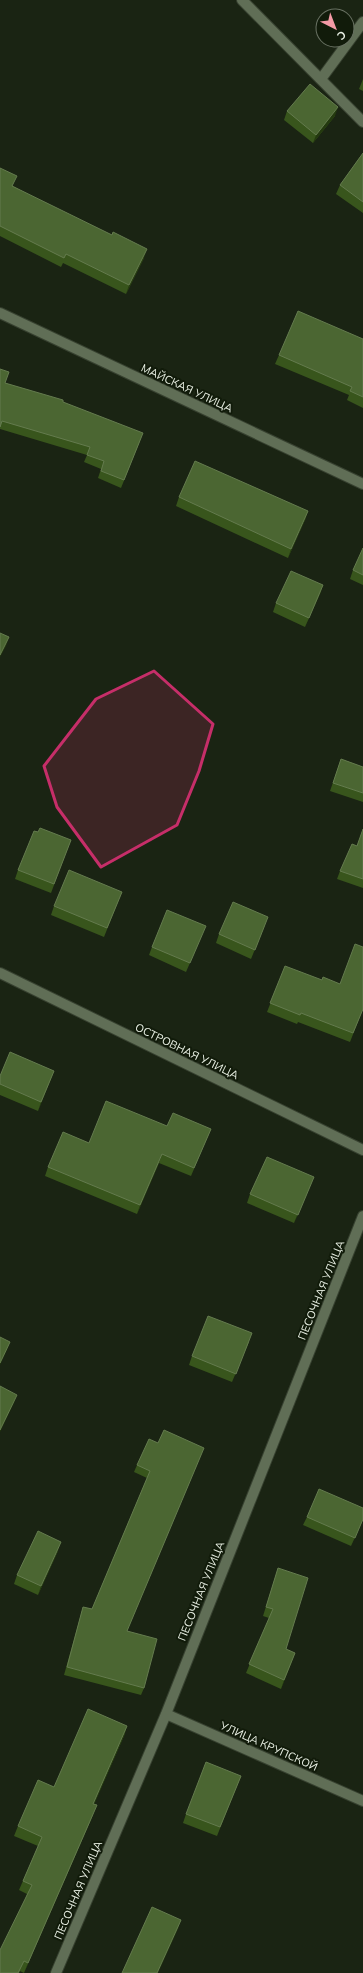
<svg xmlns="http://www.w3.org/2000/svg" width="363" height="1973" font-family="Mulish,sans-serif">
<rect width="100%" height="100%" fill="#1a2413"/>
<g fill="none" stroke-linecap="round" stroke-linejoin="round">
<g stroke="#374130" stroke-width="12">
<path id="minor" d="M242 0 363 122
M321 79 363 22
M0 313 363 484
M0 973 363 1150
M166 1714 363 1801
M56 1973 166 1714 363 1216"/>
</g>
<use href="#minor" stroke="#606e56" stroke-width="10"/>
</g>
<path fill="#38551c" d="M363 79V91L359 89Z
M287 111 335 116 313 143 284 120Z
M363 153V213L336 194 340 185Z
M0 168 13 186 144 258 126 294 63 263 61 267 0 236Z
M363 339V408L347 400 349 395 275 364 279 355Z
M0 369 5 383 63 402 140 441 121 488 98 478 101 469 84 462 87 455 0 429Z
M179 497 308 511 305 520 288 558 176 506Z
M363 548V585L350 579 353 570Z
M323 585 320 594 305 627 273 612 276 603Z
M341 759 363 767V802L330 791Z
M363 829V888L337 879 340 871 357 846Z
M38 832 71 840 51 893 15 879 18 870Z
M122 892 104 937 51 915 54 906Z
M265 925 251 959 216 943 219 934Z
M202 935 186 972 149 955 152 947Z
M285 966 363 1009 350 1042 298 1022 297 1024 267 1012Z
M54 1071 38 1111 0 1095V1076Z
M167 1126 211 1129 191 1176 159 1163 137 1214 45 1176 48 1167 89 1143Z
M314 1177 294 1223 247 1203 250 1194Z
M249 1342 232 1382 189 1365 192 1356Z
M158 1443 201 1455 127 1631 144 1688 141 1695 64 1675 81 1614 83 1607 92 1609 147 1478 134 1472 137 1465Z
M307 1517 363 1520 351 1546 303 1525Z
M58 1551 38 1595 14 1584 17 1575Z
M278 1568 286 1649 295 1653 281 1689 246 1673 269 1618 263 1616Z
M127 1726 124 1736 94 1804 93 1815 24 1973 20 1971 19 1973H0L27 1894 19 1890 38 1846 14 1836 18 1826 54 1787Z
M241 1776 217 1836 183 1823 186 1814Z"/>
<path fill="#243a0f" d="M338 107 335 116 313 143 316 135Z
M147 249 144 258 126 294 129 285Z
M308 511 305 520 288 558 291 549Z
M323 585 320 594 305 627 309 618Z
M9 637 6 646 0 657V655Z
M54 1071 51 1079 38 1111 41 1102Z
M162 1154 159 1163 137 1214 140 1205Z
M314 1177 310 1185 294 1223 298 1215Z
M10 1342 7 1350 0 1365V1363Z
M17 1395 14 1403 0 1432V1430Z
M204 1448 201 1455 124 1638 127 1631Z
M61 1542 58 1551 38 1595 41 1586Z
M295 1653 292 1662 281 1689 284 1680Z
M127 1726 124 1736 90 1814 93 1804Z
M97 1805 93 1815 24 1973 28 1963Z
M181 1920 178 1929 158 1973H157Z"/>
<path fill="#4b6632" stroke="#647b4e" d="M310 84 338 107 316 135 287 111Z
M363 153V202L340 185Z
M0 168 17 176 12 186 112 235 113 232 147 249 129 285 66 254 64 258 0 226Z
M298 311 363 339V397L350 391 352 387 279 355Z
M0 369 9 372 5 383 63 400V402L143 433 124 480 101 471 104 461 87 455 90 447 2 421 0 427Z
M195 461 308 511 291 549 179 497Z
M363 548V575L353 570Z
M291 571 323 585 309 618 276 603Z
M0 633 9 637 0 655Z
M341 759 363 767V793L333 783Z
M40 828 71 840 54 884 18 870 34 831 38 832Z
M363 829V879L340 871 352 844 357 846Z
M69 870 122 892 107 928 54 906Z
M233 902 268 917 255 950 219 934Z
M167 910 206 926 190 963 152 947Z
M355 944 363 947V1009L353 1033 301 1013 300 1015 270 1003 285 966 322 980 323 977 340 984Z
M10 1052 54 1071 41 1102 0 1084V1076Z
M106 1101 167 1126 173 1113 211 1129 194 1168 162 1154 140 1205 48 1167 63 1132 89 1143Z
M267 1157 314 1177 298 1215 250 1194Z
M208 1316 252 1333 236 1374 192 1356Z
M0 1337 10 1342 0 1363Z
M0 1386 17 1395 0 1430Z
M164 1430 204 1448 127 1631 157 1639 144 1688 67 1667 83 1607 92 1609 150 1471 137 1465 149 1439 158 1443Z
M319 1489 363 1508V1519L355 1538 307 1517Z
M38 1531 61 1542 41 1586 17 1575Z
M278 1568 308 1578 286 1649 295 1653 284 1680 249 1664 273 1609 266 1607Z
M88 1709 127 1726 93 1804 97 1805 28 1963 24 1961 18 1973H0V1950L32 1885 23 1881 42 1837 18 1826 38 1780 54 1787Z
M206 1762 241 1776 220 1827 186 1814Z
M152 1907 181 1920 157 1973H122Z"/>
<path fill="#c62e69" fill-opacity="0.2" stroke="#c62e69" stroke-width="3" stroke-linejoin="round" d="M154 671 213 724 199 771 177 825 101 867 57 807 44 766 96 699Z"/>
<g text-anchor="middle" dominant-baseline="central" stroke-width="4" stroke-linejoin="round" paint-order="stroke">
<g font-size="11" fill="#eaf1e5" stroke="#111b0a">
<text transform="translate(187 388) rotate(25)">МАЙСКАЯ УЛИЦА</text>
<text transform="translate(187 1051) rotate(26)">ОСТРОВНАЯ УЛИЦА</text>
<text transform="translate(321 1290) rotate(-68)">ПЕСОЧНАЯ УЛИЦА</text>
<text transform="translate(201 1591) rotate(-68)">ПЕСОЧНАЯ УЛИЦА</text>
<text transform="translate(269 1746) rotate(24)">УЛИЦА КРУПСКОЙ</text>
<text transform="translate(78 1890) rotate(-67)">ПЕСОЧНАЯ УЛИЦА</text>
</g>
</g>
<g transform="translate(335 28) rotate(138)"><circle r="19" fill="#111b0a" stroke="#687162"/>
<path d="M0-3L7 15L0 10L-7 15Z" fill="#f49aa6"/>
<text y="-6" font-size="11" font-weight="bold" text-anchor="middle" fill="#eaf1e5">С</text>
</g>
</svg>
